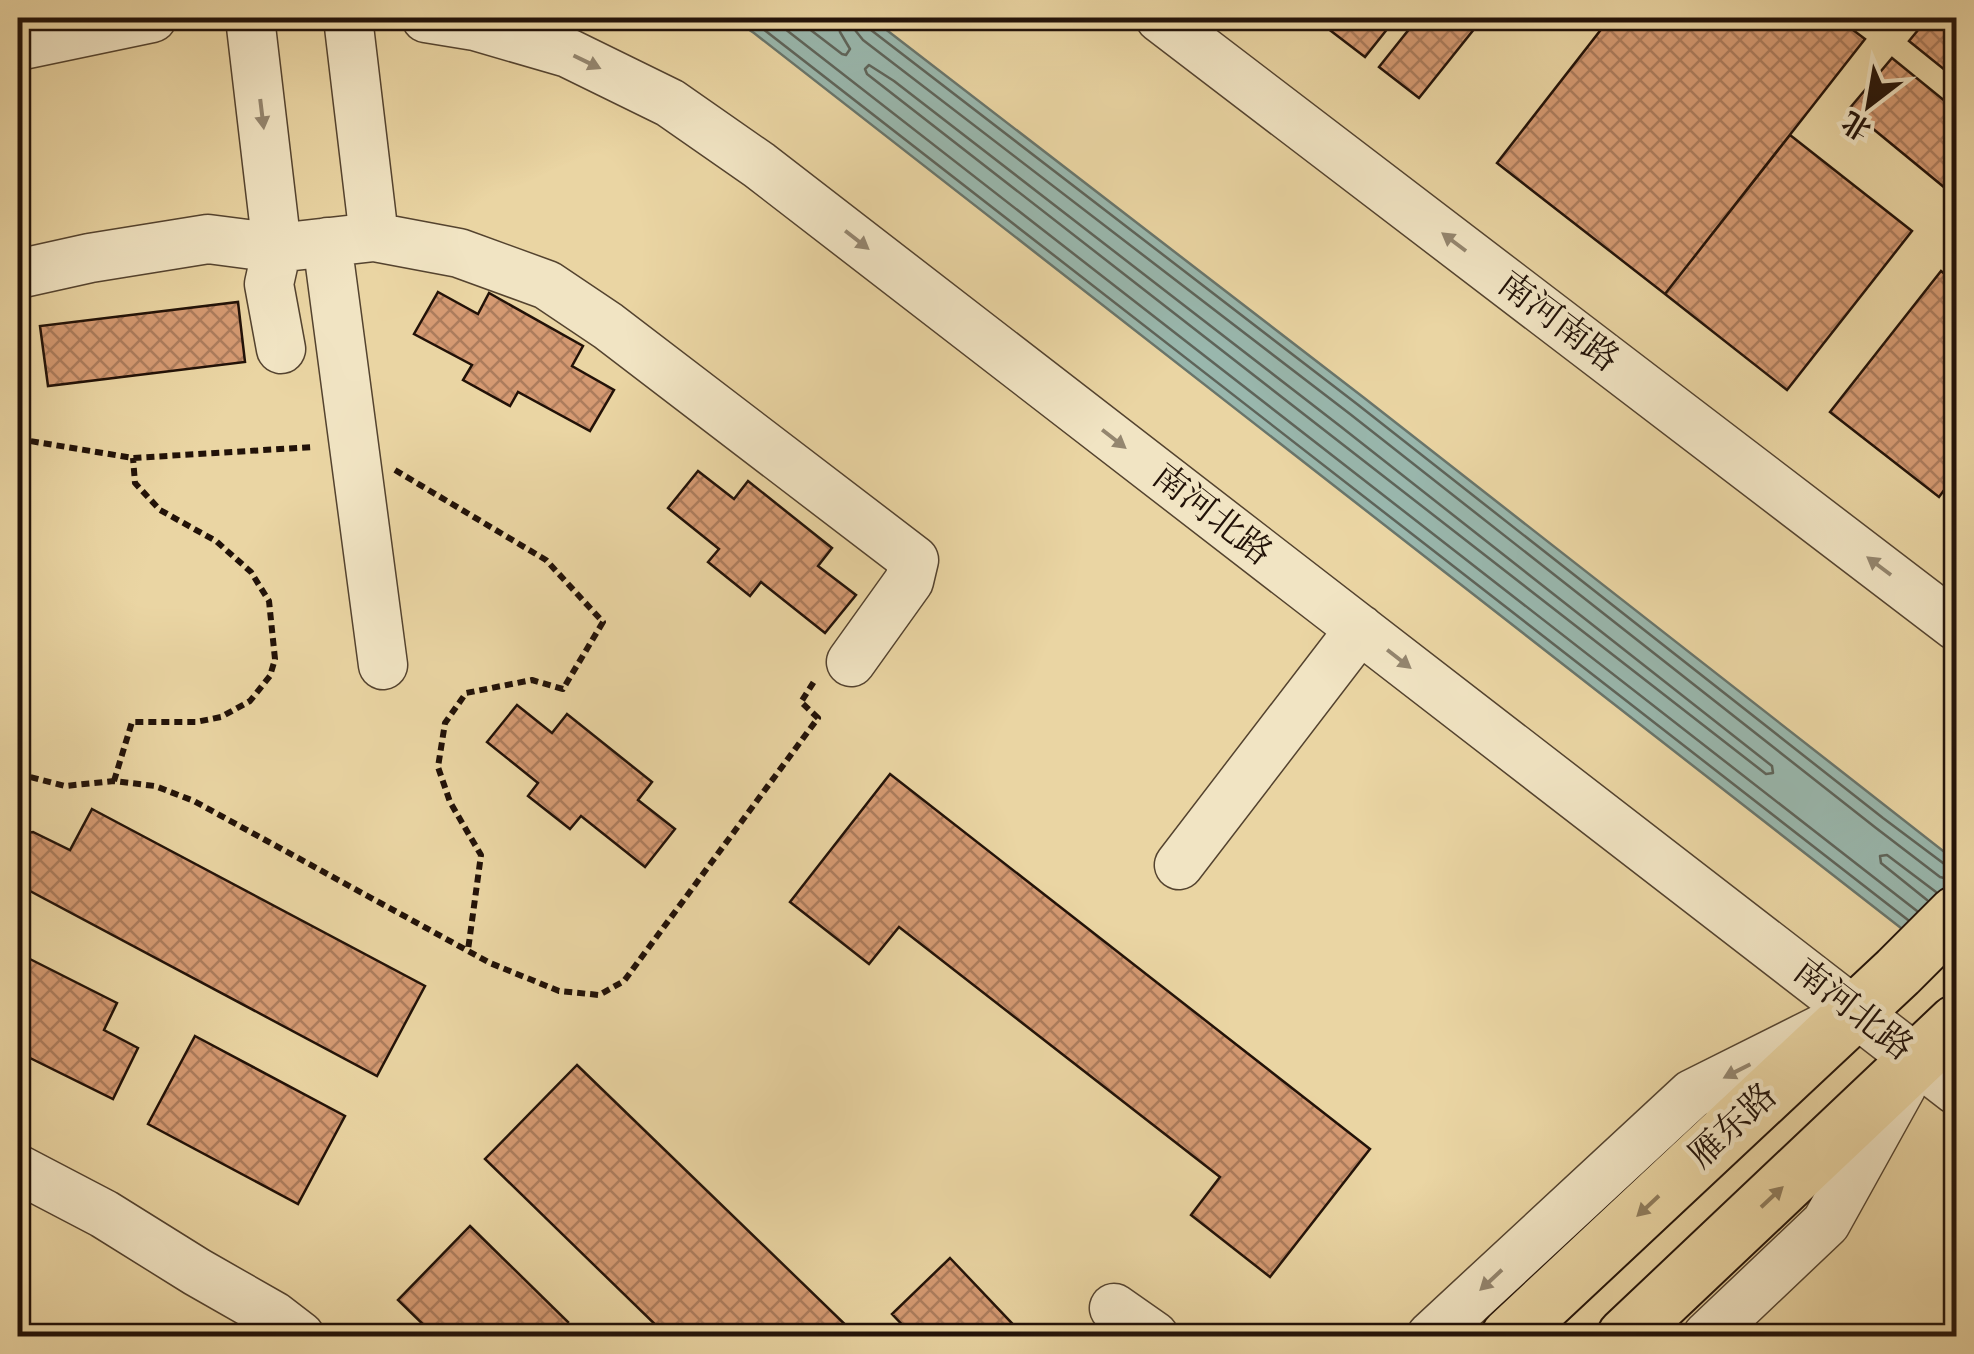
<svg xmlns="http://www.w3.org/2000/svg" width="1974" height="1354" font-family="'Libre Bodoni','Noto Serif SC',serif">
<defs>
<pattern id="building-cross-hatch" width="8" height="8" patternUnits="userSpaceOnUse" patternTransform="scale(2.5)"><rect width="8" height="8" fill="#d59a72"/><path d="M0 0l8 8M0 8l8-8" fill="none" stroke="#ac7c5c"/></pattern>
</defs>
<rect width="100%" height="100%" fill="#ead5a3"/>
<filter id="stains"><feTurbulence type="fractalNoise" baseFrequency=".002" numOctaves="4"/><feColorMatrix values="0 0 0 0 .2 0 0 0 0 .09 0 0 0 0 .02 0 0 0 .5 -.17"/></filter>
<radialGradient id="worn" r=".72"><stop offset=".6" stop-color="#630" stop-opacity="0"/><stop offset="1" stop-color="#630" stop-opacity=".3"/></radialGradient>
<path fill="#99b7ad" stroke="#69756b" stroke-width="2.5" d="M731 18H871L1363 397 1956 861V971L754 33Z"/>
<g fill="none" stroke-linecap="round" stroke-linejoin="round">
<path stroke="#5e645a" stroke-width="2.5" d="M749 18 1908 920
M771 18 1917 911
M795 18 842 54 846 55 850 49 840 32 838 18
M854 18 855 30 863 40 1350 414 1876 828 1940 877 1956 881
M866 18V24L871 30 1357 404 1883 818 1947 866 1956 868
M869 65 894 81 1340 426 1772 766 1773 773 1766 774 867 74 865 69Z
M1927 900 1881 863 1880 856 1887 855 1936 892"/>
</g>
<path fill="url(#building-cross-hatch)" stroke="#221208" stroke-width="2.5" d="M1314 18H1396L1365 57Z
M1418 18H1483L1419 98 1379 67Z
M1610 18H1837L1865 39 1665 294 1497 163Z
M1928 18H1935L1956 35V79L1909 41Z
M1892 58 1956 110V197L1849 109Z
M1790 135 1912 231 1787 390 1665 294Z
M1941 271 1956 283V474L1939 497 1830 412Z
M438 292 478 314 489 293 583 346 572 366 614 390 590 431 518 392 510 406 463 380 472 365 414 334Z
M238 302 245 362 48 386 40 326Z
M698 471 734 499 748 481 832 548 818 566 856 595 825 633 761 582 750 596 708 562 719 549 668 508Z
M517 705 552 733 567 714 652 782 638 800 675 829 645 867 581 816 570 829 528 796 538 783 487 742Z
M890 774 1370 1149 1270 1277 1191 1215 1220 1177 899 927 869 964 790 902Z
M92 809 425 986 377 1076 28 890 18 891V834L33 832 70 850Z
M18 953 117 1003 104 1030 138 1048 113 1099 18 1052Z
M195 1036 345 1116 298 1204 148 1124Z
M577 1065 857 1336H667L485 1159Z
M470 1226 568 1322 554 1336H435L398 1300Z
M950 1258 1024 1336H913L892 1314Z"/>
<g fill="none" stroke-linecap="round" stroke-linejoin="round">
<g stroke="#54432f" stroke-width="51">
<path id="minor" d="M250 18 277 248 269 284 281 349
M348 18 374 237
M426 18 475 26 568 53 670 103 759 165 1956 1090
M1160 18 1956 626
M18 46 152 18
M327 242 383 665
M18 274 90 258 208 239 277 248 374 237 459 253 547 285 608 326 914 560 909 581 851 662
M1179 865 1360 629
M18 1169 104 1214 197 1272 274 1316 300 1336
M1114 1308 1154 1336
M1431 1336 1692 1094 1826 1027
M1707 1336 1826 1223 1902 1086"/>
</g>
<g stroke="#221208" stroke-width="59">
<path id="major" d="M1509 1336 1898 972 1956 914
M1625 1336 1956 1023"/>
</g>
<path stroke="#221208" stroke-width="6" stroke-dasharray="8 5" stroke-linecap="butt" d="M18 439 133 458 314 447
M395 470 546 560 603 622 563 689 532 680 466 693 445 723 438 767 450 802 481 855 468 950
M18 774 65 786 114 781 155 786 194 801 490 963 559 991 599 995 624 981 818 718 801 702 815 680
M114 781 132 722H196L221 717 250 701 270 676 275 659 269 601 251 572 216 541 160 510 135 483 133 458"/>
<use href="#minor" stroke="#f1e4c3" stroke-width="48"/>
<use href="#major" stroke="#ead5a3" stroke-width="55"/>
</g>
<defs><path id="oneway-solid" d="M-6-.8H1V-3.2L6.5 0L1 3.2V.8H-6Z" transform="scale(2.5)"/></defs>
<g fill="#94866f">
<use href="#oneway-solid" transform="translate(587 62) rotate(26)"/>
<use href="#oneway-solid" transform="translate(262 114) rotate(83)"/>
<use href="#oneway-solid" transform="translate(857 240) rotate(38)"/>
<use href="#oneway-solid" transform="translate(1454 242) rotate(-143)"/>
<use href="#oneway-solid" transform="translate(1114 439) rotate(38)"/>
<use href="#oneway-solid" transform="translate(1879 566) rotate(-143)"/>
<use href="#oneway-solid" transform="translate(1399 659) rotate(38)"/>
<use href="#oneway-solid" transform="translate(1737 1071) rotate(153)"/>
<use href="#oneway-solid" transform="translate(1491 1280) rotate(137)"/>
</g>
<g fill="#907d5d">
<use href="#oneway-solid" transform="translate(1772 1197) rotate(-43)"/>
<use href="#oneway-solid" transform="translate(1648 1206) rotate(137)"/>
</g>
<g text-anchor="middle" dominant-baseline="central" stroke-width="9" stroke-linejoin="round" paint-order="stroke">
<g font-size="35" fill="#221208" stroke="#f1e4c3">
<text transform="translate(1558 322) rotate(37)">南河南路</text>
<text transform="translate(1212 515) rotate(38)">南河北路</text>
<text transform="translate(1853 1010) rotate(38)">南河北路</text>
<text transform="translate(1733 1126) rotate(-43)">雁东路</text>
</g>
</g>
<rect width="1974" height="1354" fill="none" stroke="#ead5a3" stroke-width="60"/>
<rect x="20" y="20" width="1934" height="1314" fill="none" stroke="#221208" stroke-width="5"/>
<rect x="30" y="30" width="1914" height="1294" fill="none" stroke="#221208" stroke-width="2.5"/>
<g transform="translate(1869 105) rotate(211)" stroke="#f1e4c3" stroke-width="8" paint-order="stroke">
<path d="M0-8L18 38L0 25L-18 38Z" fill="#221208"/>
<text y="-15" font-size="28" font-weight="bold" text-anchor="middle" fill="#221208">北</text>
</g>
<rect width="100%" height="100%" filter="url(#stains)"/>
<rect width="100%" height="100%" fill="url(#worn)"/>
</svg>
